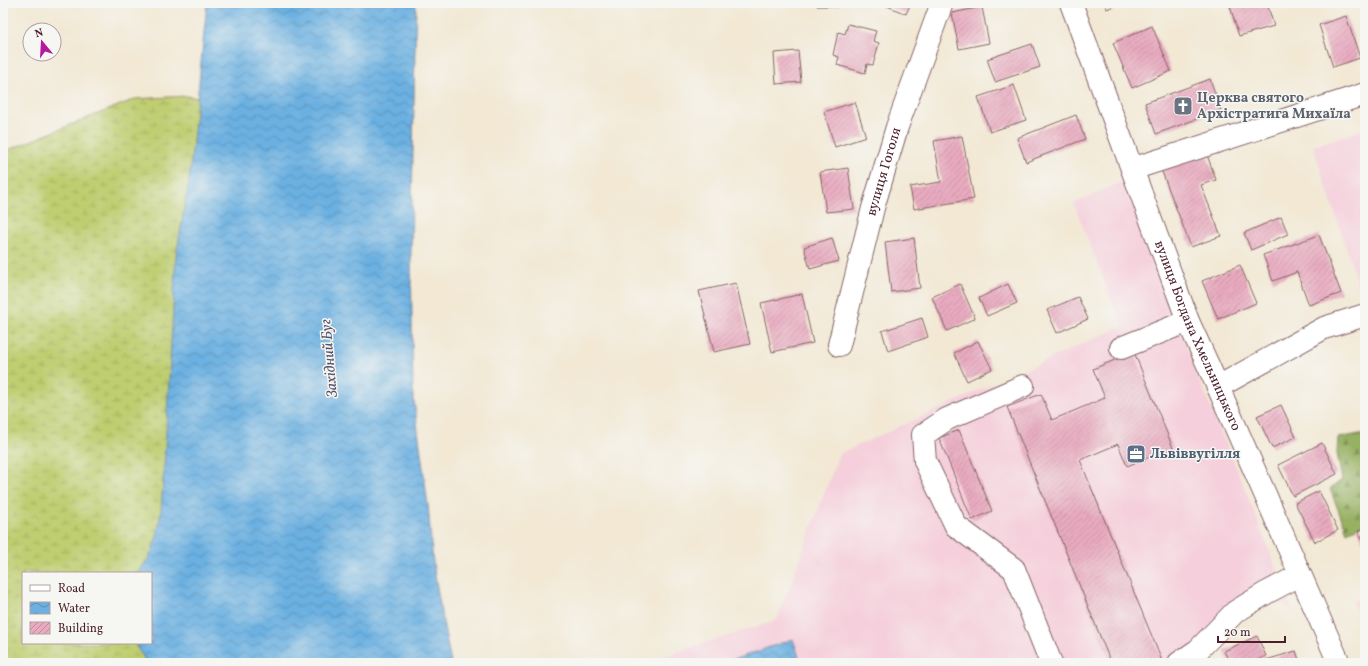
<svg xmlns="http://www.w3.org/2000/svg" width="1368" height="666" font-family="Vollkorn,serif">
<defs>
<pattern id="forest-firs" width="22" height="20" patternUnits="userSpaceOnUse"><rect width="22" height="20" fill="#96b162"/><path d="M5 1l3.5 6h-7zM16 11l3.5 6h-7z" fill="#7c8f51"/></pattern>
<pattern id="wetland-marsh" width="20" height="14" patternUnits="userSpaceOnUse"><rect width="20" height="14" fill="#bece70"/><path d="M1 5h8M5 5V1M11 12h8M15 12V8" fill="none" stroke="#a5b061"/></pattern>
<pattern id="water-waves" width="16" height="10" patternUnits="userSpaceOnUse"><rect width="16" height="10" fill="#6bb0e1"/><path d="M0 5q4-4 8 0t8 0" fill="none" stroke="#5a8fb7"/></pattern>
<pattern id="building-hatch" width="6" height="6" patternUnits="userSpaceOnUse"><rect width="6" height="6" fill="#e9abc0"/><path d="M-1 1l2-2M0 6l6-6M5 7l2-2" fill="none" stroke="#bf8b9c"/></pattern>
</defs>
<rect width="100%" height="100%" fill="#f6f6f2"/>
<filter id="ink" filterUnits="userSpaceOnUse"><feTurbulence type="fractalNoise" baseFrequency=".025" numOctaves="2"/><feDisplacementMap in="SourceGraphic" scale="8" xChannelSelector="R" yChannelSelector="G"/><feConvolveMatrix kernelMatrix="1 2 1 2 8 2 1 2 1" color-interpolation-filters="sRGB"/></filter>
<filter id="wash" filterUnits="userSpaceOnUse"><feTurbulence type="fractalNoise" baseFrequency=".012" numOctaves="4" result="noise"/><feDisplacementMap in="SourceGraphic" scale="16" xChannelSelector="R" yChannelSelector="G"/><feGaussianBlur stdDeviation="0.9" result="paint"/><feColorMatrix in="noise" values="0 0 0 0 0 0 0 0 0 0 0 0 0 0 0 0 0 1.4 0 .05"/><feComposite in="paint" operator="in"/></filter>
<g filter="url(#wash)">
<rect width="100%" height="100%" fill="#f2e8d4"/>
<path fill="#f5cfdb" d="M1365 129V306L1313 146Z
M1124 180 1200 382 1251 503 1292 609 1274 600 1235 617 1200 663H642L777 620 839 454 1122 326 1074 204Z
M1365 597V627L1352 602Z"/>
<path fill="url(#forest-firs)" stroke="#706846" d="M1365 433V524L1347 532 1330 489 1342 480 1337 453 1338 438Z"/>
<path fill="url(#wetland-marsh)" stroke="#84764e" d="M187 96 210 100 194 330 151 573H23V643H151L208 663H3V152L135 99Z"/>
<path fill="url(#water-waves)" stroke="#5a6886" d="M207 3H416L411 252 413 393 428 505 433 563 441 611 451 663H147L134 643H151V573H138L150 556 157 536 161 511 164 468 176 256 189 181Z
M793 639 801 663H724Z"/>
<g id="blocks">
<path fill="url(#building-hatch)" d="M817 3H839V6H817Z
M880 3H911L906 14Z
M1104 3H1120L1107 9Z
M1229 3H1267L1274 26 1239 36Z
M982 7 989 43 959 49 952 13Z
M1346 16 1360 58 1333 67 1319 25Z
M848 24 876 31 873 41 879 43 873 65 867 64 865 73 837 65 839 57 833 55 838 32 845 34Z
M1152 26 1171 71 1132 88 1113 43Z
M1032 44 1040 67 995 82 987 59Z
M798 51 801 82 776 84 774 53Z
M1210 79 1221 110 1156 134 1145 103Z
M1014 85 1026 120 990 132 978 97Z
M855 102 866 137 835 147 824 112Z
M1076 115 1085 139 1026 162 1017 138Z
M962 136 974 199 914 209 910 187 941 182 934 141Z
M1206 152 1216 180 1201 185 1221 236 1191 247 1161 169Z
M848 168 854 209 826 212 820 172Z
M1281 217 1288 234 1251 250 1244 233Z
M1319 235 1341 293 1309 305 1297 272 1273 281 1263 255Z
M832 238 839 261 810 269 804 247Z
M914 238 920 288 891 292 885 242Z
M1240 265 1256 303 1218 319 1202 281Z
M736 283 750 344 714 352 699 291Z
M960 284 975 318 947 331 932 297Z
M1008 284 1017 303 987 316 979 298Z
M802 294 813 343 772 352 761 303Z
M1078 297 1088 319 1057 333 1047 310Z
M922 318 928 337 888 351 882 331Z
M978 341 992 369 967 381 954 353Z
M1134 352 1173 448 1127 466 1118 444 1080 460 1162 661 1158 663H1111L1007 407 1041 394 1052 420 1105 398 1093 369Z
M1281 405 1296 437 1272 448 1257 416Z
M959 430 992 511 972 520 939 438Z
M1322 443 1337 474 1293 496 1278 465Z
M1319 491 1338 530 1315 542 1295 503Z
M1365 528V545L1358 531Z
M1257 636 1266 656 1251 663H1230L1224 651Z
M1296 651 1300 663H1267L1266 660Z"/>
</g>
</g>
<g filter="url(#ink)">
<use href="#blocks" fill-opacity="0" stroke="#856566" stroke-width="1"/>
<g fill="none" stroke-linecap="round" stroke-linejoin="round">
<g stroke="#856566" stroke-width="24">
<g id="minor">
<path id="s1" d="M1071 3 1188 321 1218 387 1339 663"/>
<path d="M1132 169 1365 94"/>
<path id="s2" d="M839 345 873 208 897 127 942 3"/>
<path d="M1121 348 1188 321"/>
<path d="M1023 386 947 419 923 435 925 461 956 526 1014 569 1051 663"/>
<path d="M1218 387 1324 328 1365 315"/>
<path d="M1179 663 1198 650 1235 612 1266 593 1300 575"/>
</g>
</g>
<use href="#minor" stroke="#fff" stroke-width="22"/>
</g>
</g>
<defs>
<g id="church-square" transform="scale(1)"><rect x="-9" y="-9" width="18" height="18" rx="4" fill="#6b7280" stroke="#f6f6f2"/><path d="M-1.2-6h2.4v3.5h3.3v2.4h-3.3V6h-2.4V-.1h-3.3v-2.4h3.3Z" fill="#fff"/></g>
<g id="office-square" transform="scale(1)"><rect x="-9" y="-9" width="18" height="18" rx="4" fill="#5c6f8a" stroke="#f6f6f2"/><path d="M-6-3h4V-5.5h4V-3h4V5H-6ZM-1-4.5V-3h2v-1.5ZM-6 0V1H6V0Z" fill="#fff"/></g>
</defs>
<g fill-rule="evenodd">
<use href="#church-square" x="1183" y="106"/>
<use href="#office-square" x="1136" y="454"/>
</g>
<g text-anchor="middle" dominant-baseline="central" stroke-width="3" stroke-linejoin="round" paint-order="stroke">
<g font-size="14" font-weight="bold" fill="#5b616d" stroke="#f6f6f2" text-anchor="start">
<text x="1197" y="98">Церква святого<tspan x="1197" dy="16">Архістратига Михаїла</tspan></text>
</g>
<g font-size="14" fill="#4a1f2b" stroke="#f6f6f2">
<text stroke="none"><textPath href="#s2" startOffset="179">вулиця Гоголя</textPath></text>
<text stroke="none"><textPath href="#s1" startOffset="356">вулиця Богдана Хмельницького</textPath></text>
</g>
<g font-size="14" font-weight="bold" fill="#4e5e75" stroke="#f6f6f2" text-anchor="start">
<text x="1150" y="454">Львіввугілля</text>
</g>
<g font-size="15" font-style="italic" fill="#56526b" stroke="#f6f6f2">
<text transform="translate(330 358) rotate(-95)">Західний Буг</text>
</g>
</g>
<rect width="1368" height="666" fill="none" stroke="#f6f6f2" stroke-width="16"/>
<rect x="22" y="572" width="130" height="72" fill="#f6f6f2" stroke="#b1a0a2"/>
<rect x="30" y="585" width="20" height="6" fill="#ffffff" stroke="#b1a0a2"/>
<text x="58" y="592" font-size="12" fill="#4a1f2b">Road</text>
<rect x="30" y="602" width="20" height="12" fill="url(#water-waves)" stroke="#b1a0a2"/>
<text x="58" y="612" font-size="12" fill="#4a1f2b">Water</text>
<rect x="30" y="622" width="20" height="12" fill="url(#building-hatch)" stroke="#b1a0a2"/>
<text x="58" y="632" font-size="12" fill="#4a1f2b">Building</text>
<g transform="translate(42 42) rotate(342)"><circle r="19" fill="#f6f6f2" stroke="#b1a0a2"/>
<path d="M0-3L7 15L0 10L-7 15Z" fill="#b5179e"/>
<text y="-6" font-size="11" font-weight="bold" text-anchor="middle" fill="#4a1f2b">N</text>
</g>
<path d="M1218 636v6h67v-6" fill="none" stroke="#4a1f2b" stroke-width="2"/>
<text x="1224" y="636" font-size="12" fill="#4a1f2b" stroke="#f6f6f2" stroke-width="3" paint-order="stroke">20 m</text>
</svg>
